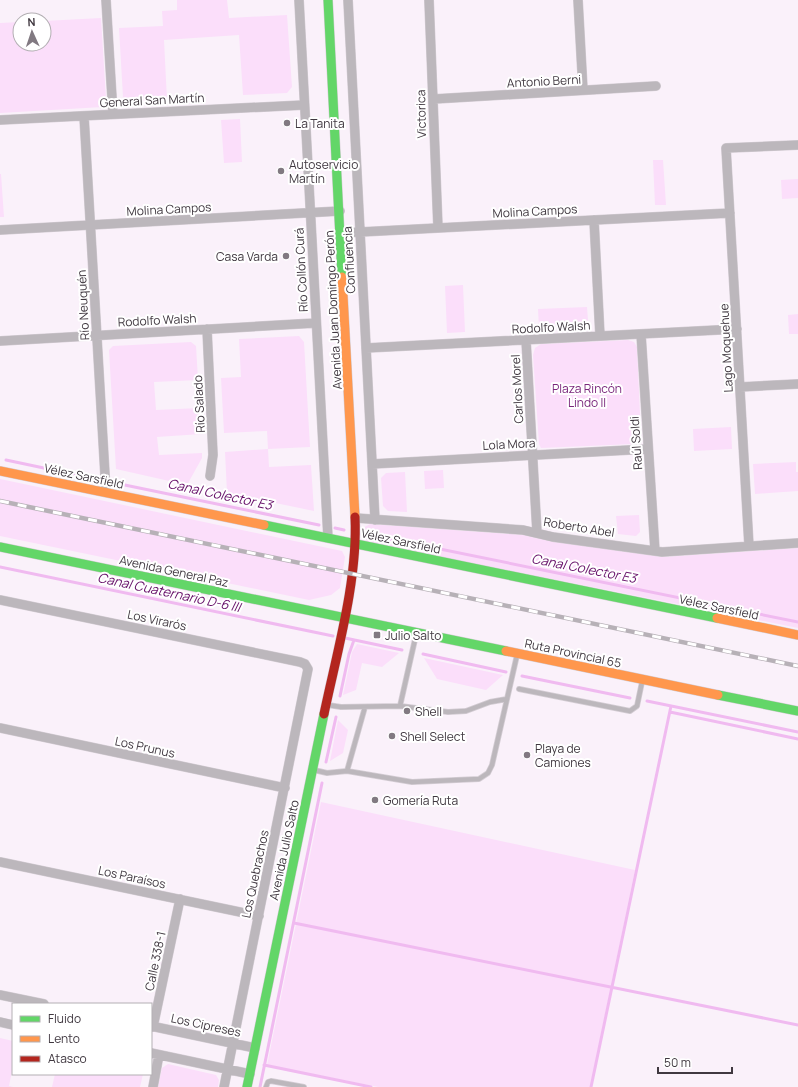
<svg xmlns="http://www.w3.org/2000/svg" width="798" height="1087" font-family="Manrope,sans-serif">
<rect width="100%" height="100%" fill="#faf1fa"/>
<path fill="#fbdefa" d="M177 0H227L229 18 287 15 292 87 287 93 243 95 239 35 164 40 167 100 127 102 123 97 119 28 163 26 162 11 177 10Z
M101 18 106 99 103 107 0 113V23L20 22V44H44V21Z
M240 119 242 162 224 163 221 120Z
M653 160H663L666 205H655Z
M0 174H1L4 217H0Z
M798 179V198L782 199 781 180Z
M463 285 465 332 447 333 445 286Z
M587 307 588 320 583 326 539 328 538 309Z
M798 314V334H789L788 315Z
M299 336 304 342 310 447 268 449 269 467 311 465 314 511 227 493 225 452 268 449 267 431 224 433 221 378 241 377 239 339Z
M628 340 634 342 637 347 641 437 640 442 634 444 541 448 539 444 533 355 535 348 541 344Z
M191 342 196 346 198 380 154 382 156 410 199 408 201 434 157 437 159 455 202 453V458L187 485 116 469 109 350 113 346Z
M731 427 732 449 694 451 693 429Z
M796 462V472H798V491L755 494 753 464Z
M443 470 444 488 425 489 424 471Z
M405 472 407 512 388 511 383 506 381 478 386 473Z
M0 479 342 551 345 557 340 588 331 595 309 600 0 536Z
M639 515 640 532 636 536 618 534 616 516Z
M370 524 524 535 540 539 663 557 798 548V628L368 542 364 538 363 528Z
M357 644 399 653 382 667 362 663 356 690 343 695 352 652Z
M424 658 503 675 486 690 437 679Z
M338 720 348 730 343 753 330 761Z
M321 802 635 870 590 1087H378L267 1065Z
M0 1038 13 1041V1066L9 1086 13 1087H0Z
M168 1064 216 1075 219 1080 218 1087H158L162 1068Z
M55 1074H143L140 1087H52Z"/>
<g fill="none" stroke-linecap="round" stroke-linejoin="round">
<path stroke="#f0baf0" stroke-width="3" d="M6 460 58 471
M71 473 93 478
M115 483 319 525
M335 528 344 530
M366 534 798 622
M0 567 333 636
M345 638 402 650
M423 654 506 672
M522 676 630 698
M340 696 349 654 354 640
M647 701 798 732
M670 712 798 739
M326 762 336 717
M294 923 798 1025
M264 1065 371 1087
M260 1087 322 783
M591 1087 671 706"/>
<g stroke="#d4cdd4" stroke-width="6">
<path id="lane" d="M519 689 630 711 637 706 642 682
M507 699 517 655
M400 706 416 635
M314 770 327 773 347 771 412 782 479 779 488 773 492 765 507 699 490 702 466 711 448 712 400 706 341 707 328 705
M347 771 365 707
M266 1087 268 1082 271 1081 304 1087"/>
</g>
<g stroke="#d4cdd4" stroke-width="10">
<path id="street" d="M106 0 113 114
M299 0 328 538
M348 0 375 520
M429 0 438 228
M578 0 583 90
M434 99 656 86
M84 116 106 492
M0 120 304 105
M594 220 600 336
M0 230 340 211
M341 233 730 213
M207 329 213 455 210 476
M641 334 655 551
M526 340 537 533
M0 341 316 323
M366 348 737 329
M740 387 798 384
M372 464 648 449
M356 518 523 530 553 537 662 552 798 543
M749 546 726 148 798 145
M0 600 300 662 305 664 308 669 224 1087
M0 728 285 788
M0 862 259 916
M0 995 44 1004
M0 1022 13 1025
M151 1026 255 1048
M153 1027 180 899
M151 1053 250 1074
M153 1087 159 1055"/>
</g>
<g stroke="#d4cdd4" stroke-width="10">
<path id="fast" d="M328 0 342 277
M264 525 717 618
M0 547 506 651
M718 695 798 711
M247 1087 324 714"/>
</g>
<g stroke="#d4cdd4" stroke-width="10">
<path id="slow" d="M342 277 355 517
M0 471 264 525
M717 618 798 635
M506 651 718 695"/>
</g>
<g stroke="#d4cdd4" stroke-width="10">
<path id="jam" d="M324 714C337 652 358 580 355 517"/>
</g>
<use href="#lane" stroke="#bcb7bc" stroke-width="4.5"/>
<use href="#street" stroke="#bcb7bc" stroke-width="9"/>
<use href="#fast" stroke="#63d668" stroke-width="9"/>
<use href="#slow" stroke="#ff974d" stroke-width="9"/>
<use href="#jam" stroke="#b3261e" stroke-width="9"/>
<g stroke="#b7b1b7" stroke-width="4.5">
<path id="rail" d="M0 501 798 666"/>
</g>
<use href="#rail" stroke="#fff" stroke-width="3" stroke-dasharray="9" stroke-linecap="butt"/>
</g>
<g fill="#817981" stroke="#fff" stroke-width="1.5">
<circle cx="287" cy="123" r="4"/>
<circle cx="281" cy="171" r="4"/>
<circle cx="286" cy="256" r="4"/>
<rect x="373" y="631" width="8" height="8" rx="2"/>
<circle cx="407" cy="711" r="4"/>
<circle cx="392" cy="736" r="4"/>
<circle cx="527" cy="755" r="4"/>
<circle cx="375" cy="800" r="4"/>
</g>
<g text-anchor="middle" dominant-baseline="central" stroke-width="4" stroke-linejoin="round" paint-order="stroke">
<g font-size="12" fill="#403840" stroke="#fff">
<text transform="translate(544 81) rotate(-3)">Antonio Berni</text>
<text transform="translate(152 100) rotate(-3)">General San Martín</text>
<text transform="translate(421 114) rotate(-91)">Victorica</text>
<text transform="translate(169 209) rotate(-3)">Molina Campos</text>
<text transform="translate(535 211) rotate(-3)">Molina Campos</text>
<text transform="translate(349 260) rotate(-93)">Confluencia</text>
<text transform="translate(301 270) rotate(-93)">Río Collón Curá</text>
<text transform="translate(83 305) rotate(-93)">Río Neuquén</text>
<text transform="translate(333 310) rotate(-93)">Avenida Juan Domingo Perón</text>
<text transform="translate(157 320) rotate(-3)">Rodolfo Walsh</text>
<text transform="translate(551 327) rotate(-3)">Rodolfo Walsh</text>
<text transform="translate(726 348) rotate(-93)">Lago Moquehue</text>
<text transform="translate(517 389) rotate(-93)">Carlos Morel</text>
<text transform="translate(199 404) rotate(-93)">Río Salado</text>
<text transform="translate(636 443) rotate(-94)">Raúl Soldi</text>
<text transform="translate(509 444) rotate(-3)">Lola Mora</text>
<text transform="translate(84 476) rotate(12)">Vélez Sarsfield</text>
<text transform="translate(579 527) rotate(9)">Roberto Abel</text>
<text transform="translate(401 541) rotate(12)">Vélez Sarsfield</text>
<text transform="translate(174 571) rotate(12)">Avenida General Paz</text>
<text transform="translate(719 607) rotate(12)">Vélez Sarsfield</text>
<text transform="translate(157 620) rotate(12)">Los Virarós</text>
<text transform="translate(573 653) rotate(12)">Ruta Provincial 65</text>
<text transform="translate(145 747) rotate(12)">Los Prunus</text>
<text transform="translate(284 850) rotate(-78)">Avenida Julio Salto</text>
<text transform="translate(255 874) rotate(-78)">Los Quebrachos</text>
<text transform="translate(132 877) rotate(12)">Los Paraísos</text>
<text transform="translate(155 961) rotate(-78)">Calle 338-1</text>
<text transform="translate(206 1025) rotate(12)">Los Cipreses</text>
</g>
<g font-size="12" fill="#403840" stroke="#fff" text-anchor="start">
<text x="295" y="123">La Tanita</text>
<text x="289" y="164">Autoservicio<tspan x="289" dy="14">Martín</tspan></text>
<text x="278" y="256" text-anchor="end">Casa Varda</text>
<text x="385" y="635">Julio Salto</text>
<text x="415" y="711">Shell</text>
<text x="400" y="736">Shell Select</text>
<text x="535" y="748">Playa de<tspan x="535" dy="14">Camiones</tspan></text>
<text x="383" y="800">Gomería Ruta</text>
</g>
<g font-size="12" fill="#7a277c" stroke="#fff">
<text x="587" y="388">Plaza Rincón<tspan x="587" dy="14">Lindo II</tspan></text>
</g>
<g font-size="13" font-style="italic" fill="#650e68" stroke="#fff">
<text transform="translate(220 494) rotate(12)">Canal Colector E3</text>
<text transform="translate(584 568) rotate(11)">Canal Colector E3</text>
<text transform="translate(169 592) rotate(12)">Canal Cuaternario D-6 III</text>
</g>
</g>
<rect x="12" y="1003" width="140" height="72" fill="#ffffff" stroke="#b3afb3"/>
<rect x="20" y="1016" width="20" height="6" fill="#63d668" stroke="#b3afb3"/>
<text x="48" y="1023" font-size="12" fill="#403840">Fluido</text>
<rect x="20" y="1036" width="20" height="6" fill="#ff974d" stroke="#b3afb3"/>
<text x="48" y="1043" font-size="12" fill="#403840">Lento</text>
<rect x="20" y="1056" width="20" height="6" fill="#b3261e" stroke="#b3afb3"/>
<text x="48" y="1063" font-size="12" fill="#403840">Atasco</text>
<g transform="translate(32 32) rotate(357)"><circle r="19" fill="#ffffff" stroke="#b3afb3"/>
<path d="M0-3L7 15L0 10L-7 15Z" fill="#817981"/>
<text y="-6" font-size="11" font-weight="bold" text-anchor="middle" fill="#403840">N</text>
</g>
<path d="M658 1067v6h74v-6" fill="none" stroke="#403840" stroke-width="2"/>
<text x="664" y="1067" font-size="12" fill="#403840" stroke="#ffffff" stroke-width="3" paint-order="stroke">50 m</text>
</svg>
